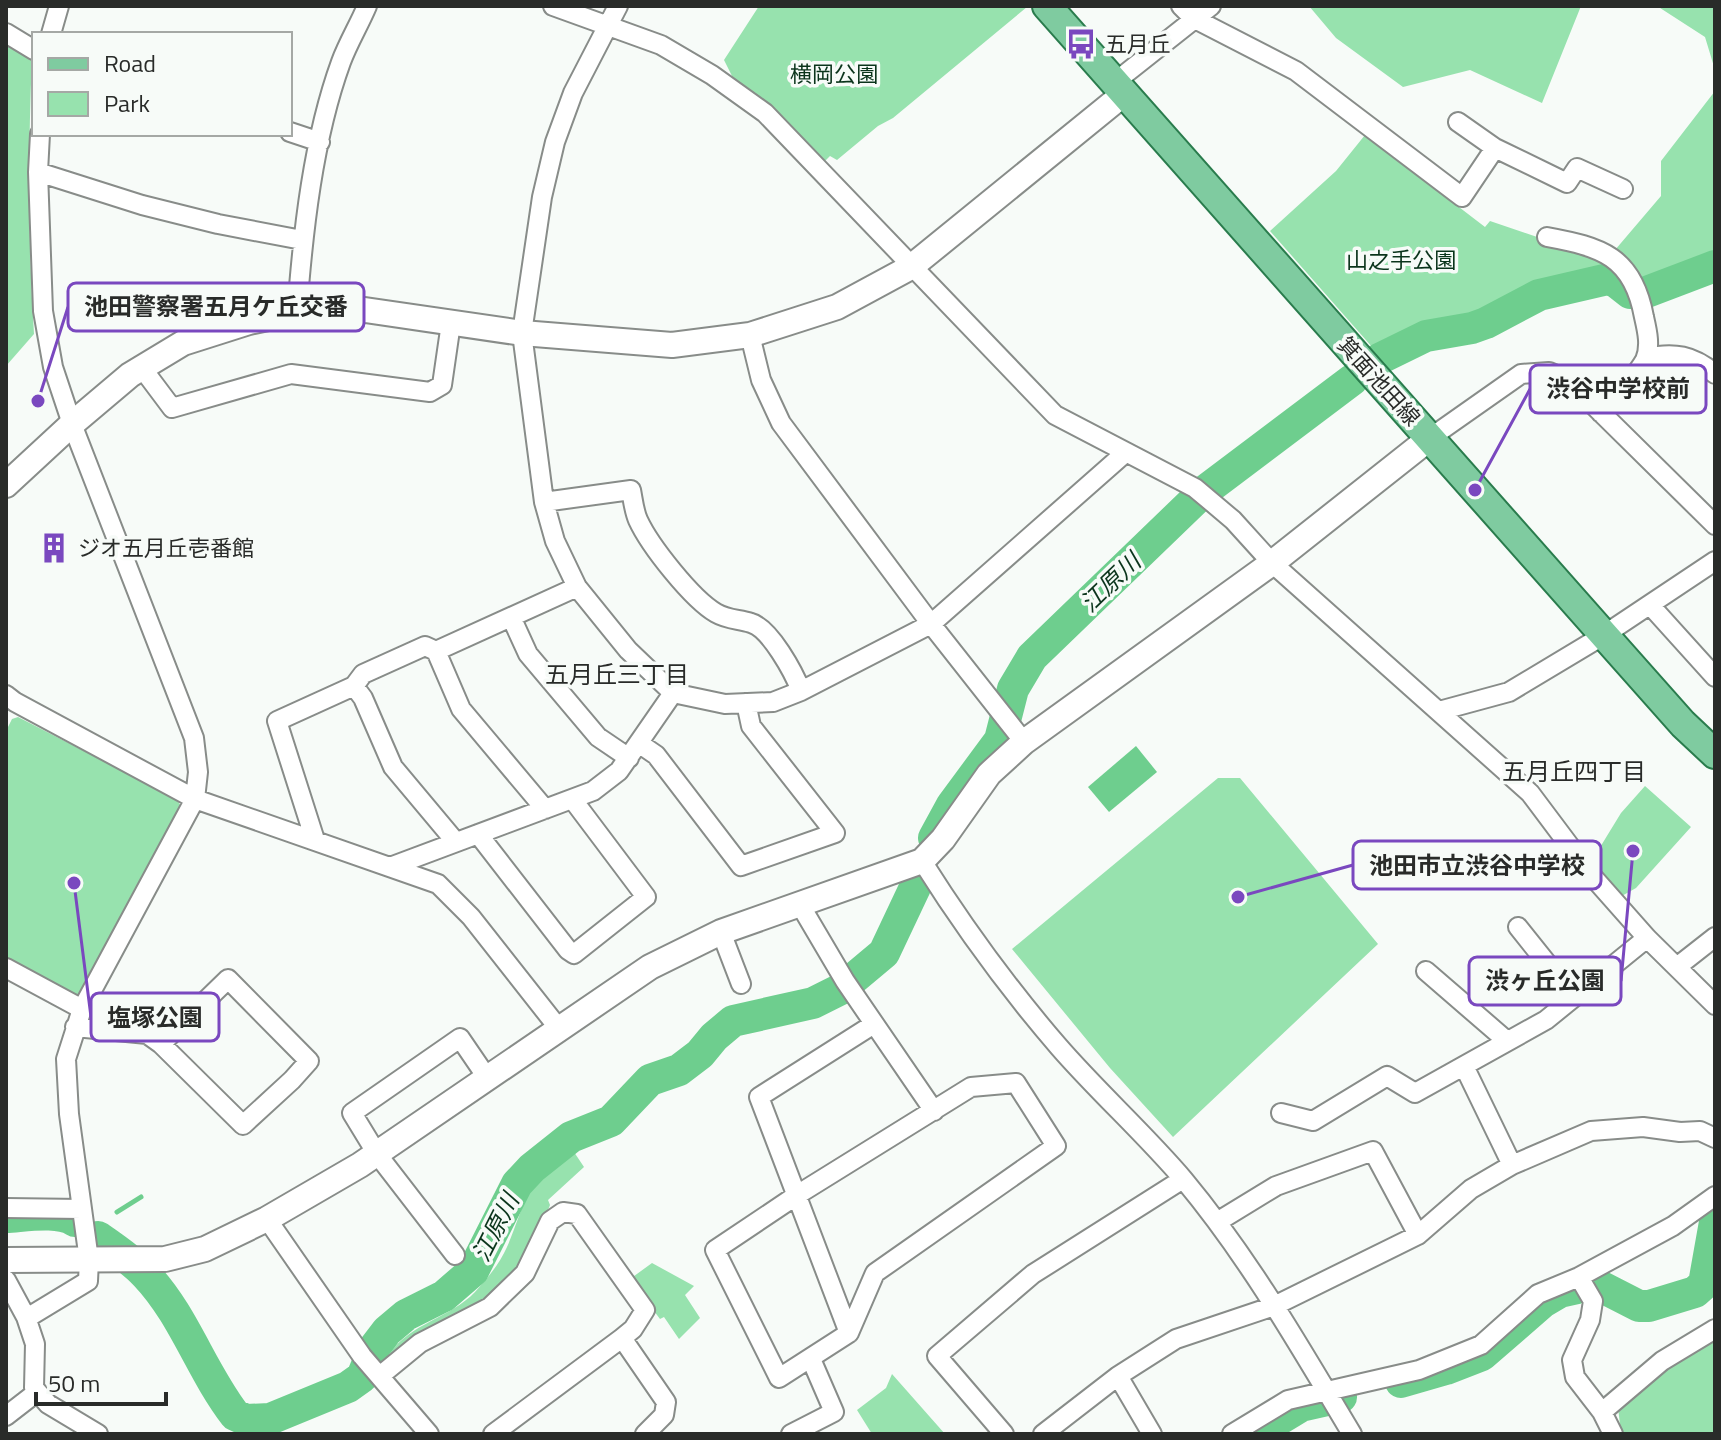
<svg xmlns="http://www.w3.org/2000/svg" width="1721" height="1440" font-family="'Titillium Web','Noto Sans JP',sans-serif">
<rect width="100%" height="100%" fill="#f7fbf8"/>
<path fill="#97e2ae" d="M759 6H1025L1027 7 893 118 878 126 837 160 830 156 822 164 762 100 733 78 724 60Z
M1309 6H1581L1542 103 1470 70 1403 87 1336 38Z
M1657 6H1715V70L1705 37Z
M6 42 32 58C28 150 28 242 34 334L6 366Z
M1715 91V260L1634 296 1615 250 1661 196V161Z
M1365 135 1485 227 1490 221 1575 250 1611 265 1627 286 1613 277H1600L1536 291 1484 322 1421 335 1380 356 1270 231 1336 171Z
M18 717 177 799 182 809 84 991 79 995 73 994 6 957V731L12 719Z
M1218 778H1240L1378 944 1173 1137 1110 1068 1012 949Z
M1645 786 1691 827 1636 888 1620 897 1591 862 1621 813Z
M574 1152 584 1167 548 1200 550 1205C543 1222 537 1241 528 1257 498 1302 443 1326 398 1353H390C411 1323 450 1318 475 1292 487 1279 500 1263 507 1247 516 1227 520 1208 532 1189 541 1175 560 1163 574 1152Z
M652 1263 694 1286 685 1295 700 1318 679 1339 664 1317 660 1319 630 1279Z
M1715 1340V1434H1621L1618 1407 1664 1369Z
M892 1374 945 1434H872L857 1410 886 1388Z"/>
<path fill="#6ece8e" d="M1136 746 1157 772 1109 812 1088 787Z"/>
<g fill="none" stroke-linecap="round" stroke-linejoin="round">
<path stroke="#6ece8e" stroke-width="5" d="M117 1212 141 1197"/>
<path stroke="#6ece8e" stroke-width="32" d="M1379 359 1426 336 1472 328 1486 323 1539 295 1608 279 1616 282 1630 293H1644L1715 266
M934 838 952 805 1000 740 1013 689 1032 657 1202 493 1352 380
M6 1217C26 1216 58 1210 75 1221
M98 1237C114 1248 132 1260 146 1275 184 1315 201 1371 235 1415L246 1420 270 1419 348 1387 362 1377 374 1348 387 1331 406 1315 444 1296 473 1271 517 1184 532 1168 571 1137 611 1121 650 1080 679 1070 700 1054 714 1037 733 1021 813 1003 841 989 884 953 918 881
M1401 1382 1446 1369 1482 1355 1543 1302 1560 1292 1596 1284 1639 1306H1649L1695 1292 1704 1284 1715 1222
M1255 1434 1301 1406 1341 1397"/>
<g stroke="#888c89" stroke-width="22">
<path id="street" d="M553 6 661 45 712 75 765 113 1055 415 1195 488 1233 520 1272 563 1530 793 1593 877 1647 938 1715 1005
M618 6 573 93 555 142 542 197 522 333 544 502 555 541 577 587 628 650 673 693 725 704 773 702 801 691 931 624 1125 453
M1181 6 1193 18 1296 71 1462 197 1495 148 1567 183 1577 168 1623 189
M6 33 34 50
M51 34 59 6
M1115 82 1211 6
M1458 122 1495 148
M290 132 320 142
M38 172 142 205 218 224 302 240
M1547 237C1601 247 1633 256 1644 317 1647 330 1651 346 1645 360 1634 379 1616 397 1601 413
M297 312C303 231 313 139 341 62 348 43 359 25 367 6
M750 335 761 380 781 423 931 624 1024 742
M1646 358C1674 352 1693 355 1715 374
M142 368 172 408 291 374 430 392 442 385 451 323
M1430 438 1521 374 1549 372 1568 380 1715 525
M544 502 631 490C633 500 634 511 638 520 650 546 692 599 716 613 728 620 739 619 751 623 770 628 794 673 801 691
M1650 605 1715 677
M512 619 528 654 598 737 629 758
M436 651 461 709 545 809
M354 686 363 698 393 767 455 841
M6 695 15 702 195 799 438 884 471 917 560 1030
M1439 711 1509 692 1604 635 1715 561
M640 744 656 755 741 866 835 833 751 726 746 703
M478 834 568 950 574 954 646 897 573 800
M315 840 277 721 354 686 363 674 425 646 436 651 577 587
M922 861C963 926 1008 988 1059 1047 1099 1093 1145 1134 1184 1180 1249 1258 1300 1347 1352 1434
M390 867 593 791 619 771 673 693
M799 903 845 981 934 1111
M1518 927 1574 997
M721 932 741 984
M1678 966 1715 937
M6 968 82 1009
M1426 971 1507 1041
M75 1027 147 1034 161 1044 243 1125 292 1080 309 1061 228 979 161 1044
M1464 1066 1512 1165
M1016 1083 1056 1146 875 1273 849 1333 779 1378 715 1250 797 1195 971 1087Z
M1281 1113 1313 1121 1387 1076 1415 1093 1546 1020 1647 938
M6 1208 82 1209
M267 1219 362 1356 429 1434
M1217 1222 1276 1186 1373 1151 1418 1235
M455 1255 377 1154 352 1113 460 1038 488 1079
M1579 1277 1593 1301 1590 1320 1572 1360 1575 1377 1602 1412 1613 1434
M6 1280 26 1317 35 1344 34 1388 48 1404 98 1434
M27 1318 88 1281 89 1260 69 1114 66 1059 82 1009 195 799 198 772 194 738 72 424 53 367 43 311 38 172 40 134
M849 1333 759 1097 874 1024
M381 1375 420 1343 490 1307 525 1273 550 1221 563 1212 577 1214 645 1310 633 1329 622 1338 666 1402 664 1415 645 1434
M1118 1376 1152 1434
M1602 1412 1662 1361 1715 1329
M6 1416 37 1392
M493 1434 622 1338
M791 1434 834 1412 811 1359
M1004 1434 937 1356 1033 1274 1183 1179
M1043 1434 1118 1376 1176 1339 1274 1306 1418 1235 1471 1189 1512 1165 1591 1131 1643 1127 1680 1132 1700 1131 1715 1138
M1232 1434 1288 1400 1419 1370 1481 1345 1538 1294 1579 1277 1673 1226 1715 1196"/>
</g>
<g stroke="#888c89" stroke-width="28">
<path id="secondary" d="M6 485 72 424 130 375 183 343 249 322 297 312 365 310 522 333 672 345 750 335 837 307 911 267 1125 93
M6 1260 165 1259 205 1249 267 1219 360 1165 650 967 721 932 922 861 943 839 989 774 1024 742 1272 563 1430 438"/>
</g>
<g stroke="#2a7c4d" stroke-width="32">
<path id="primary" d="M1047 6 1604 635 1683 724 1715 754"/>
</g>
<use href="#street" stroke="#fff" stroke-width="18"/>
<use href="#secondary" stroke="#fff" stroke-width="24"/>
<use href="#primary" stroke="#7fcba0" stroke-width="28"/>
</g>
<defs>
<g id="bus-bare" transform="scale(2.4)"><path d="M-5-6H5V4H4V6H2V4H-2V6H-4V4H-5ZM-3.5-4V0h7V-4ZM-3.5 1.2v1.5H-2V1.2ZM2 1.2v1.5H3.5V1.2Z" fill="#7a48bf" stroke="#f7fbf8" stroke-width="2.5" paint-order="stroke"/></g>
<g id="building-bare" transform="scale(2.4)"><path d="M-4-6H4V6H1V3H-1V6H-4ZM-2.5-4.3h1.7v1.8h-1.7ZM.8-4.3h1.7v1.8H.8ZM-2.5-1h1.7V.8h-1.7ZM.8-1h1.7V.8H.8Z" fill="#7a48bf" stroke="#f7fbf8" stroke-width="2.5" paint-order="stroke"/></g>
</defs>
<g fill-rule="evenodd">
<use href="#bus-bare" x="1081" y="44"/>
<use href="#building-bare" x="54" y="548"/>
</g>
<g text-anchor="middle" dominant-baseline="central" stroke-width="7" stroke-linejoin="round" paint-order="stroke">
<g font-size="22" fill="#292b29" stroke="#f7fbf8" text-anchor="start">
<text x="1105" y="44">五月丘</text>
<text x="78" y="548">ジオ五月丘壱番館</text>
</g>
<g font-size="22" fill="#0a341b" stroke="#f7fbf8">
<text x="834" y="74">横岡公園</text>
<text x="1401" y="260">山之手公園</text>
</g>
<g font-size="22" fill="#292b29" stroke="#f7fbf8">
<text transform="translate(1379 381) rotate(48)">箕面池田線</text>
</g>
<g font-size="24" font-style="italic" fill="#0b351c" stroke="#f7fbf8">
<text transform="translate(1110 582) rotate(-44)">江原川</text>
<text transform="translate(495 1227) rotate(-63)">江原川</text>
</g>
<g font-size="24" fill="#292b29" stroke="#f7fbf8">
<text x="617" y="674">五月丘三丁目</text>
<text x="1574" y="771">五月丘四丁目</text>
</g>
</g>
<path fill="none" stroke="#7a48bf" stroke-width="3" d="M38 401L68 307M1475 490L1530 389M1238 897L1353 865M1633 851L1621 981M74 883L91 1017"/>
<g fill="#7a48bf" stroke="#f7fbf8" stroke-width="3">
<circle cx="38" cy="401" r="8"/>
<circle cx="1475" cy="490" r="8"/>
<circle cx="1238" cy="897" r="8"/>
<circle cx="1633" cy="851" r="8"/>
<circle cx="74" cy="883" r="8"/>
</g>
<g fill="#f7fbf8" stroke="#7a48bf" stroke-width="3">
<rect x="68" y="283" width="296" height="48" rx="8"/>
<rect x="1530" y="365" width="176" height="48" rx="8"/>
<rect x="1353" y="841" width="248" height="48" rx="8"/>
<rect x="1469" y="957" width="152" height="48" rx="8"/>
<rect x="91" y="993" width="128" height="48" rx="8"/>
</g>
<g font-size="24" text-anchor="middle" font-weight="bold" fill="#292b29">
<text x="216" y="315">池田警察署五月ケ丘交番</text>
<text x="1618" y="397">渋谷中学校前</text>
<text x="1477" y="874">池田市立渋谷中学校</text>
<text x="1545" y="989">渋ヶ丘公園</text>
<text x="155" y="1026">塩塚公園</text>
</g>
<rect width="1721" height="1440" fill="none" stroke="#292b29" stroke-width="16"/>
<rect x="32" y="32" width="260" height="104" fill="#f7fbf8" stroke="#a5a8a5" stroke-width="2"/>
<rect x="48" y="58" width="40" height="12" fill="#7fcba0" stroke="#a5a8a5" stroke-width="2"/>
<text x="104" y="72" font-size="24" fill="#292b29">Road</text>
<rect x="48" y="92" width="40" height="24" fill="#97e2ae" stroke="#a5a8a5" stroke-width="2"/>
<text x="104" y="112" font-size="24" fill="#292b29">Park</text>
<path d="M36 1392v12h130v-12" fill="none" stroke="#292b29" stroke-width="4"/>
<text x="48" y="1392" font-size="24" fill="#292b29" stroke="#f7fbf8" stroke-width="6" paint-order="stroke">50 m</text>
</svg>
